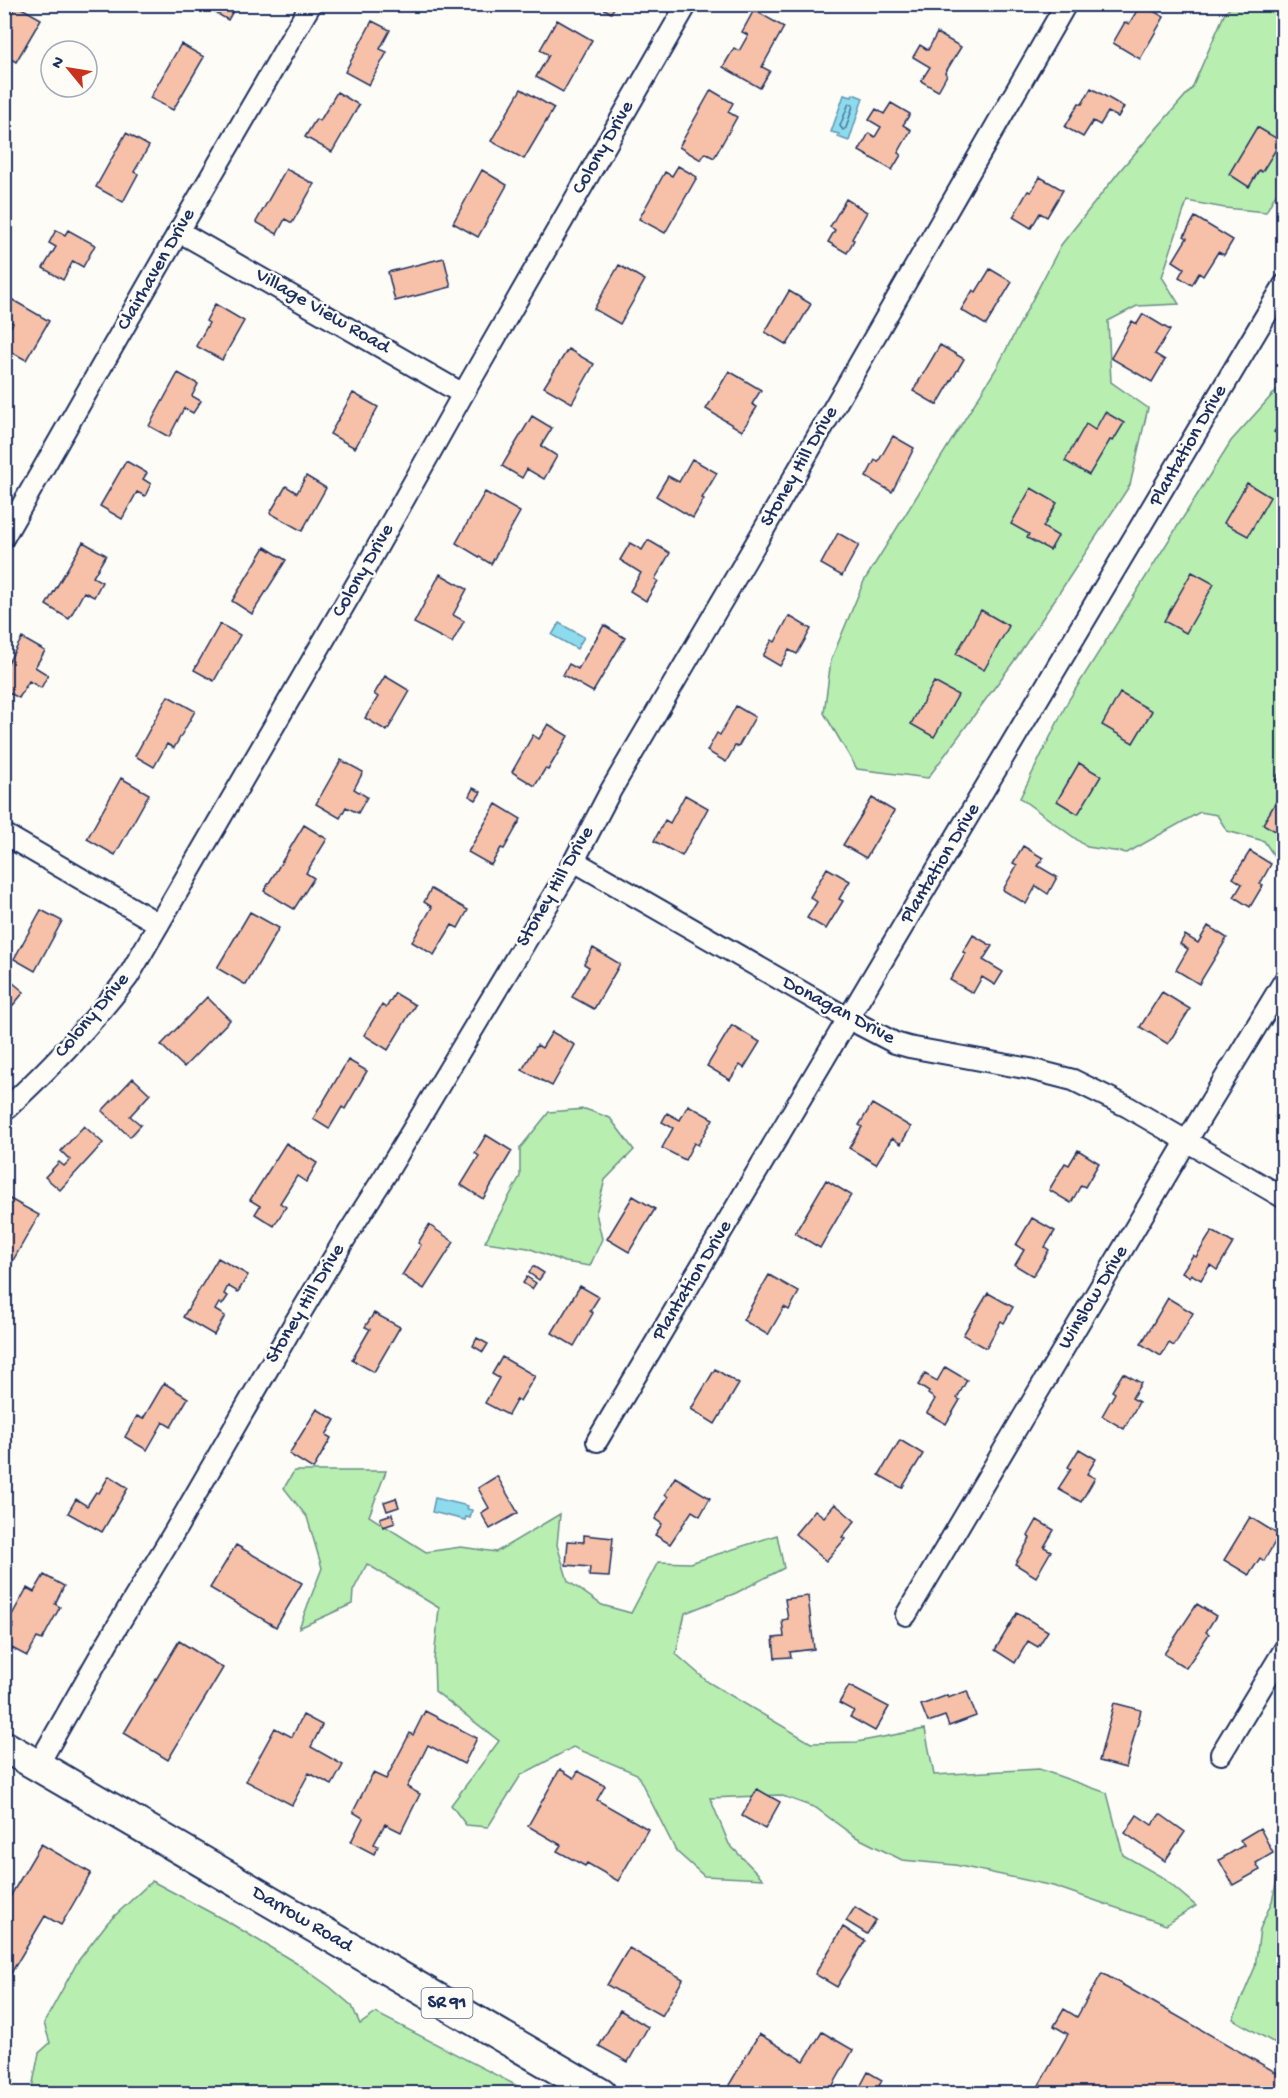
<svg xmlns="http://www.w3.org/2000/svg" width="1288" height="2098" font-family="'Gochi Hand',sans-serif">
<rect width="100%" height="100%" fill="#fdfcf7"/>
<filter id="ink" filterUnits="userSpaceOnUse"><feTurbulence type="fractalNoise" baseFrequency=".0167" numOctaves="2"/><feDisplacementMap in="SourceGraphic" scale="12" xChannelSelector="R" yChannelSelector="G"/><feConvolveMatrix kernelMatrix="1 2 1 2 8 2 1 2 1" color-interpolation-filters="sRGB"/></filter>
<g filter="url(#ink)">
<path fill="#b8eeb0" stroke="#6a8e87" stroke-width="1.5" d="M1232 5H1283V181L1266 212 1225 208 1187 201 1162 277 1179 304 1137 306 1108 321 1111 382 1148 408 1130 485 1017 657 928 778 857 769 824 713 831 660 864 581 996 369 1061 245 1122 168 1192 88 1224 15Z
M1283 383V869L1264 841 1227 831 1217 815 1200 812 1127 853 1087 847 1020 798 1068 701 1231 441Z
M585 1109 610 1118 634 1150 605 1180 596 1213 602 1239 590 1266 565 1262 528 1248 485 1242 520 1176V1148L549 1112Z
M294 1471H386L369 1516 426 1552 461 1547 496 1552 560 1514 557 1545 568 1581 602 1605 631 1613 658 1562 690 1563 777 1535 784 1568 736 1593 685 1613 676 1654 708 1682 811 1743 857 1742 925 1729 934 1775 1039 1769 1107 1793 1123 1855 1162 1877 1196 1906 1166 1925 1053 1886 955 1865 902 1860 854 1836 816 1808 780 1795 710 1798 729 1844 763 1879 704 1876 676 1851 637 1774 573 1747 521 1775 488 1827 466 1825 451 1805 499 1741 435 1691 434 1660 439 1608 367 1564 353 1591 352 1604 299 1628 322 1568 307 1517 284 1488Z
M1283 1855V2048L1233 2019 1255 1967 1260 1929 1272 1901Z
M152 1881 230 1923 296 1963 330 1987 352 2006 360 2024 376 2013 531 2093H31L39 2053 50 2043 44 2023 78 1961 108 1922Z"/>
<path fill="#8edbed" stroke="#6096b4" stroke-width="1.5" d="M853 94 863 98 849 141 838 137 839 134 831 132 844 95 852 97Z
M559 623 584 637 577 649 552 635Z
M435 1498 468 1506 467 1509 472 1510 470 1518 466 1517 465 1520 432 1512Z"/>
<g fill="none" stroke-linecap="round" stroke-linejoin="round">
<path stroke="#497497" stroke-width="1.5" d="M849 103 852 104 853 106 846 128 843 130 840 126Z"/>
</g>
<path fill="#f6c1a8" stroke="#1b2f5e" stroke-width="1.5" d="M211 4H237L228 20 209 9Z
M596 4H616L611 13Z
M1141 4 1164 17 1140 59 1113 43 1125 22 1129 24Z
M16 5 41 19 16 62 4 55V26Z
M754 10 784 27 762 67 770 71 760 88 723 67 734 48 739 51 748 35 742 32Z
M557 20 592 40 563 92 536 77 549 55 540 50Z
M372 21 390 30 380 49 387 52 369 85 345 72Z
M937 33 961 47 945 73 947 75 938 91 921 81 930 67 913 57 920 45 928 50Z
M181 44 204 57 173 110 150 98Z
M1284 60V75L1277 64Z
M1091 88 1124 107 1118 117 1108 112 1100 125 1093 121 1083 137 1065 127 1079 103 1082 104Z
M521 89 554 108 524 159 491 141Z
M711 90 733 103 728 112 737 117 714 158 705 153 701 160 679 147Z
M337 92 359 105 332 152 305 137 316 119 320 121Z
M891 103 910 114 903 125 911 130 898 153 901 155 892 170 859 151 869 133 875 137 881 127 869 120 876 109 884 114Z
M1257 127 1281 141 1262 172 1259 170 1249 187 1229 174Z
M126 133 149 146 134 172 138 174 123 202 96 187Z
M678 166 697 177 665 233 639 219 665 172 672 176Z
M286 169 314 184 292 223 285 219 277 234 256 222Z
M482 170 507 185 478 237 453 223Z
M1040 177 1063 190 1047 217 1040 213 1031 228 1013 217 1028 191 1031 192Z
M846 199 867 212 852 239 854 240 847 253 828 242 835 230 830 227Z
M1195 217 1233 240 1224 255 1218 252 1203 276 1199 273 1192 285 1179 277 1184 268 1173 261 1187 238 1184 236Z
M56 230 65 235 68 230 95 245 83 267 73 261 63 280 43 268 56 247 49 243Z
M444 258 451 287 395 301 388 272Z
M619 265 645 280 620 324 594 309Z
M990 269 1012 282 986 325 961 310 973 290 976 292Z
M789 291 811 304 787 345 765 332Z
M11 299 49 321 26 360 4 348V337L13 323 4 318V310Z
M215 304 244 321 222 360 196 346 209 323 206 321Z
M1143 314 1170 330 1155 354 1165 360 1152 382 1111 358 1132 321 1137 324Z
M940 345 964 359 937 405 913 391Z
M568 349 594 364 572 403 544 387Z
M729 371 761 390 752 404 757 407 742 431 706 409Z
M178 373 198 384 192 396 201 401 193 413 184 408 169 437 149 426Z
M353 393 378 407 355 448 330 434Z
M1105 412 1124 423 1113 441 1110 440 1089 475 1065 461 1086 424 1095 430Z
M532 416 552 428 541 446 557 456 544 479 527 469 522 478 502 466Z
M1284 416V438L1274 432Z
M893 436 914 448 892 492 866 477 875 460 878 462Z
M692 459 717 473 702 498 704 499 693 518 656 496 668 476 679 482Z
M126 461 147 473 143 479 151 484 145 496 137 492 122 519 100 506Z
M306 476 326 488 302 531 270 513 286 486 297 493Z
M1247 483 1270 497 1248 536 1224 523Z
M1031 488 1057 503 1043 527 1058 536 1050 550 1027 538 1029 534 1011 524Z
M485 492 520 512 491 564 456 543Z
M838 533 859 545 842 576 821 564Z
M648 540 670 553 655 579 658 581 646 601 630 591 641 573 620 560 630 543 642 550Z
M83 542 106 555 93 577 102 582 94 597 84 592 69 619 46 605Z
M265 547 286 560 252 614 232 601Z
M1192 572 1214 584 1186 633 1164 621Z
M440 574 467 589 453 615 464 621 452 643 414 623Z
M981 610 1009 626 984 670 956 654Z
M789 616 811 629 797 654 789 650 780 666 763 656 772 640 775 642Z
M220 624 240 635 214 681 194 670Z
M604 625 625 638 593 692 563 675 569 664 578 669Z
M22 638 45 651 35 667 48 675 41 688 29 681 19 698 4 690V670Z
M385 676 410 691 387 731 365 718 378 697 374 694Z
M934 682 958 695 934 737 911 724Z
M1120 693 1152 711 1133 743 1102 725Z
M168 696 195 711 174 748 167 744 154 767 135 756Z
M736 706 755 717 738 747 735 746 726 762 707 751 717 733 720 735Z
M548 724 568 736 548 770 545 769 535 786 512 772 533 735 539 739Z
M341 760 363 772 354 789 367 797 358 813 346 807 340 818 316 804Z
M1079 763 1101 776 1078 814 1057 801Z
M1283 767H1284V785L1275 780Z
M121 778 149 794 115 855 87 839Z
M473 788 481 792 476 800 469 796Z
M1284 788V836L1263 824Z
M685 795 708 808 682 856 654 841 665 820 670 823Z
M872 798 894 811 866 858 843 845Z
M496 804 521 819 504 849 501 848 491 865 468 852Z
M304 825 327 839 306 873 314 878 294 909 264 891Z
M1023 846 1043 858 1038 866 1057 877 1048 894 1036 886 1026 904 1003 890 1017 865 1013 863Z
M1250 851 1271 864 1260 884 1263 885 1250 907 1234 897 1242 884 1233 878Z
M827 868 850 881 839 899 843 901 826 929 807 918 817 902 810 897Z
M431 889 468 910 458 928 452 925 434 955 412 942 432 907 424 902Z
M41 910 62 921 35 971 14 959Z
M250 912 279 928 246 985 217 968Z
M1208 926 1227 938 1199 984 1176 970 1188 949 1180 944 1185 935 1198 943Z
M973 935 992 946 983 960 1003 972 995 985 982 977 973 993 950 980 966 953 963 952Z
M593 948 620 964 594 1009 572 997 589 967 584 964Z
M6 977 24 992 4 1016V978Z
M1162 992 1190 1009 1168 1044 1140 1027Z
M395 993 415 1005 388 1050 364 1035 382 1005 386 1008Z
M207 997 230 1020 184 1067 161 1045Z
M732 1025 760 1042 744 1068 740 1065 730 1080 707 1066Z
M552 1032 575 1045 552 1086 522 1070 537 1045 542 1048Z
M348 1060 367 1071 345 1109 342 1107 329 1129 313 1119Z
M133 1078 150 1094 130 1116 141 1125 130 1137 102 1111Z
M1284 1103V1121L1275 1117Z
M872 1104 911 1127 901 1144 892 1138 876 1164 849 1148 862 1127 859 1125Z
M688 1105 713 1119 698 1145 694 1143 685 1160 662 1148 673 1128 662 1122 667 1113 680 1120Z
M84 1126 103 1143 60 1190 45 1177 59 1162 64 1166 70 1160 61 1151Z
M486 1135 512 1151 483 1199 461 1185 479 1156 475 1153Z
M286 1143 317 1163 306 1182 297 1176 280 1203 286 1207 274 1226 255 1214 260 1206 250 1200Z
M1078 1150 1099 1163 1085 1187 1081 1185 1071 1203 1049 1190 1065 1163 1069 1165Z
M826 1180 851 1195 820 1248 795 1233Z
M633 1196 655 1209 629 1252 607 1239Z
M10 1199 39 1215 4 1276V1209Z
M1032 1218 1055 1231 1045 1247 1049 1250 1033 1276 1015 1265 1024 1250 1016 1245Z
M429 1225 454 1242 424 1289 402 1275 421 1245 418 1243Z
M1212 1231 1233 1243 1217 1270 1210 1265 1201 1280 1191 1274 1190 1277 1182 1272 1193 1255 1196 1257Z
M218 1258 248 1275 238 1292 228 1286 224 1294 228 1296 222 1305 219 1303 215 1310 225 1316 214 1335 183 1317Z
M533 1266 544 1273 539 1280 529 1273Z
M769 1275 799 1292 789 1310 784 1307 768 1335 743 1320Z
M527 1277 536 1283 532 1289 523 1283Z
M580 1286 599 1297 590 1311 593 1313 574 1346 552 1333Z
M988 1293 1013 1307 1004 1323 1001 1321 986 1348 963 1335Z
M1168 1298 1193 1313 1174 1346 1169 1343 1161 1356 1141 1344Z
M374 1313 400 1327 374 1372 352 1360 370 1329 365 1327Z
M477 1338 488 1344 483 1352 473 1346Z
M502 1357 535 1376 520 1401 517 1399 508 1415 485 1403 499 1378 492 1374Z
M945 1367 967 1380 957 1398 960 1400 946 1424 927 1413 935 1399 928 1394 929 1392 918 1385 925 1374 937 1381Z
M715 1369 739 1384 715 1424 691 1409Z
M1123 1373 1141 1383 1132 1398 1139 1402 1124 1429 1102 1416 1115 1393 1112 1391Z
M164 1383 188 1398 171 1427 163 1422 147 1450 125 1437 137 1416 143 1419Z
M317 1409 335 1420 326 1435 331 1438 313 1469 289 1454Z
M900 1440 923 1454 902 1488 879 1475Z
M1079 1449 1096 1459 1087 1474 1095 1478 1081 1502 1058 1489 1071 1469 1068 1467Z
M109 1476 128 1488 102 1532 68 1513 76 1499 87 1506 96 1492 99 1493Z
M497 1476 518 1513 490 1529 481 1513 489 1508 478 1488Z
M675 1477 710 1498 700 1516 692 1511 670 1544 655 1535 662 1524 655 1519 668 1497 665 1494Z
M396 1498 399 1507 387 1511 384 1502Z
M835 1504 855 1521 842 1537 845 1539 826 1561 795 1534 815 1510 824 1517Z
M392 1514 395 1523 383 1527 380 1518Z
M1250 1517 1279 1535 1264 1561 1260 1558 1249 1575 1224 1560Z
M1037 1520 1054 1530 1044 1547 1051 1551 1036 1577 1015 1564 1030 1538 1028 1536Z
M584 1535 613 1538 609 1577 589 1576 590 1567 566 1565 568 1541 584 1542Z
M236 1545 302 1583 276 1627 210 1588Z
M44 1575 64 1586 55 1604 60 1607 42 1640 37 1638 27 1656 4 1644 14 1625 8 1622 27 1588 34 1592Z
M808 1596 814 1649 790 1652 791 1657 775 1658 773 1638 784 1637 782 1620 788 1619 785 1599Z
M1197 1604 1216 1616 1206 1632 1209 1634 1186 1668 1164 1654Z
M1017 1613 1048 1631 1038 1647 1028 1641 1015 1663 995 1650Z
M179 1641 223 1668 168 1760 124 1733Z
M849 1686 889 1707 875 1731 850 1717 854 1711 839 1703Z
M967 1691 976 1716 949 1726 945 1716 928 1722 921 1705 948 1695V1698Z
M1114 1703 1141 1710 1126 1768 1099 1761Z
M425 1711 477 1738 464 1764 428 1745 407 1787 420 1794 401 1832 385 1824 374 1844 378 1846 374 1854 351 1842 363 1818 353 1812 373 1773 386 1779 410 1733 413 1735Z
M303 1715 322 1725 311 1747 343 1765 332 1785 309 1773 292 1805 246 1781 275 1728 292 1737Z
M560 1769 574 1778 578 1771 605 1786 597 1800 648 1829 618 1881 587 1863 585 1866 557 1851 561 1845 528 1826Z
M757 1789 780 1802 765 1829 742 1816Z
M1160 1814 1185 1832 1165 1861 1125 1833 1137 1815 1152 1825Z
M1260 1828 1273 1853 1256 1863 1260 1870 1233 1885 1219 1860 1244 1845 1240 1840Z
M41 1844 91 1873 61 1925 45 1916 4 1985V1907Z
M855 1907 876 1920 867 1934 846 1921Z
M843 1927 865 1941 837 1987 815 1974Z
M629 1948 683 1979 662 2016 607 1985Z
M1102 1973 1284 2077 1275 2094H1034L1068 2034 1054 2026 1064 2009 1077 2017Z
M620 2010 648 2027 628 2062 599 2046Z
M822 2032 853 2050 828 2094H742L729 2085 759 2034 804 2061Z
M868 2072 882 2080 875 2094H871L860 2087Z"/>
<g fill="none" stroke-linecap="round" stroke-linejoin="round">
<g stroke="#1b2f5e" stroke-width="24">
<path id="minor" d="M180 232 463 394
M4 537 164 257 311 4
M4 834 159 924
M574 861 849 1019 895 1043 909 1047 1030 1069 1073 1080 1128 1107 1284 1198
M4 1111C49 1069 91 1026 128 977L360 578 463 394 687 4
M597 1441 1284 285
M906 1615 1186 1142 1284 981
M1221 1754 1284 1650
M38 1765 109 1640 173 1534 288 1334 349 1232 386 1174 574 861 611 790 763 531 1066 4"/>
</g>
<g stroke="#1b2f5e" stroke-width="34">
<g id="primary">
<path id="s1" d="M4 1746 601 2094"/>
</g>
</g>
<use href="#minor" stroke="#fdfcf7" stroke-width="20"/>
<use href="#primary" stroke="#fdfcf7" stroke-width="30"/>
</g>
</g>
<g text-anchor="middle" dominant-baseline="central" stroke-width="5" stroke-linejoin="round" paint-order="stroke">
<rect fill="#fdfcf7" stroke="#5f6c8c" stroke-width="1.5" x="421.5" y="1988" width="51" height="30" rx="4.5"/>
<g font-size="18" font-weight="bold" fill="#1b2f5e">
<text x="447" y="2003">SR 91</text>
</g>
<g font-size="20" fill="#1b2f5e" stroke="#fdfcf7">
<text transform="translate(604 148) rotate(-60)">Colony Drive</text>
<text transform="translate(157 270) rotate(-60)">Clairhaven Drive</text>
<text transform="translate(322 312) rotate(30)">Village View Road</text>
<text transform="translate(1189 446) rotate(-60)">Plantation Drive</text>
<text transform="translate(800 467) rotate(-60)">Stoney Hill Drive</text>
<text transform="translate(364 571) rotate(-60)">Colony Drive</text>
<text transform="translate(941 864) rotate(-59)">Plantation Drive</text>
<text transform="translate(556 887) rotate(-60)">Stoney Hill Drive</text>
<text transform="translate(838 1011) rotate(28)">Donagan Drive</text>
<text transform="translate(93 1016) rotate(-50)">Colony Drive</text>
<text transform="translate(693 1281) rotate(-59)">Plantation Drive</text>
<text transform="translate(1094 1298) rotate(-59)">Winslow Drive</text>
<text transform="translate(306 1304) rotate(-59)">Stoney Hill Drive</text>
<text stroke="none"><textPath href="#s1" startOffset="345">Darrow Road</textPath></text>
</g>
</g>
<rect width="1288" height="2098" fill="none" stroke="#fdfcf7" stroke-width="24"/>
<rect x="12" y="12" width="1264" height="2074" fill="none" stroke="#1b2f5e" stroke-width="2" filter="url(#ink)"/>
<g transform="translate(69 69) rotate(300)"><circle r="28" fill="#fdfcf7" stroke="#a3aaba" stroke-width="1.5"/>
<path d="M0-4.5L10 22L0 15L-10 22Z" fill="#c8321e"/>
<text y="-9" font-size="16" font-weight="bold" text-anchor="middle" fill="#1b2f5e">N</text>
</g>
</svg>
